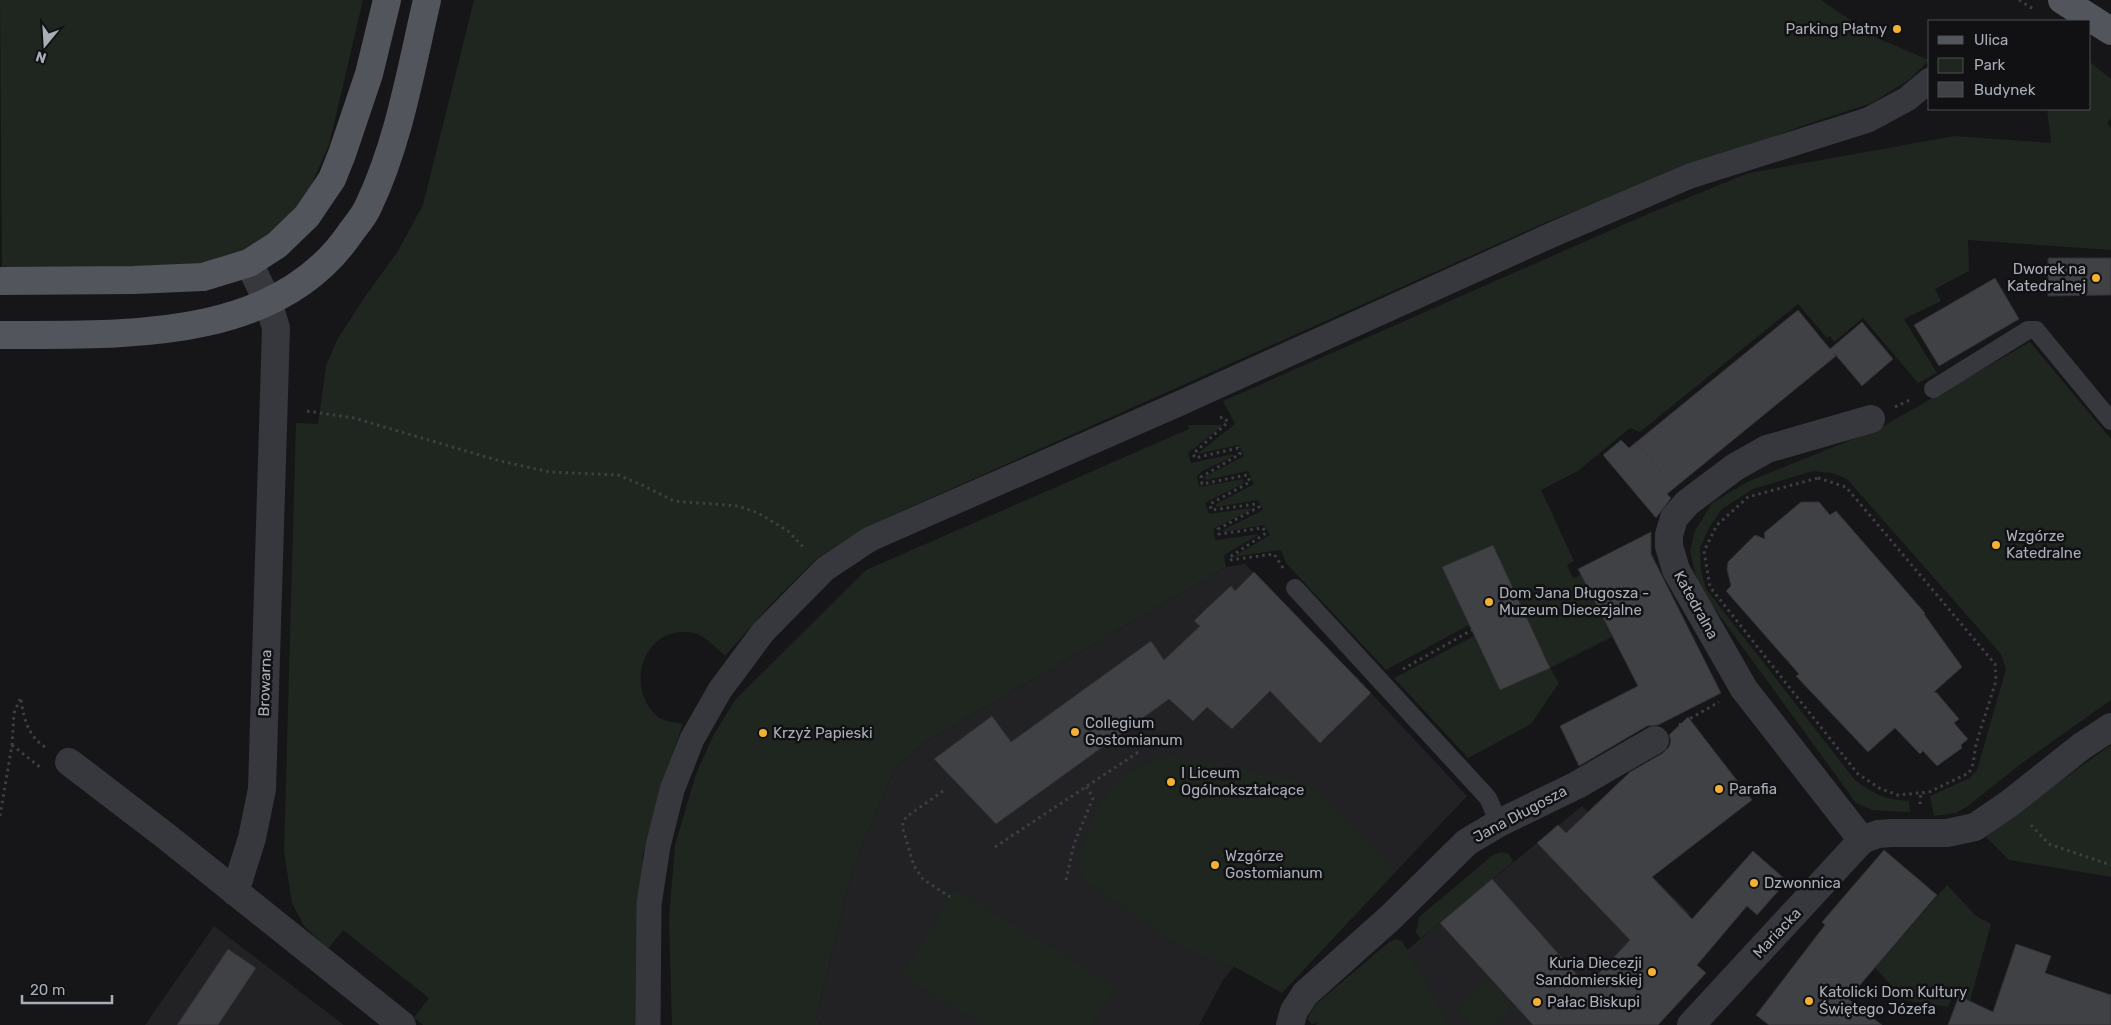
<svg xmlns="http://www.w3.org/2000/svg" width="2111" height="1025" font-family="Rubik,sans-serif">
<rect width="100%" height="100%" fill="#161618"/>
<path fill="#222225" d="M1245 564 1372 694 1467 796 1291 983 1245 953 1223 980 1199 1025H820L816 1017 852 870 895 768 927 741 1226 567Z
M1582 806 1690 914 1671 939 1706 973 1658 1025H1316Z
M214 926 344 1025H145Z"/>
<path fill="#1e261f" d="M0 0H363L329 145 301 208 243 254 176 269 2 272Z
M474 0H1821L1875 37 1929 60 1910 79 1872 103 1802 126 1549 221 866 527 816 559 769 606 725 656C716 648 706 636 694 633 645 623 623 685 657 716 662 721 675 722 683 724L663 782 643 854 636 1009 637 1025H423L414 1018 429 998 343 930 328 949 304 926 292 903 284 851 296 423 318 424 326 366 337 340 362 301 398 251 423 205Z
M2090 62 2111 79V119L2107 122 2111 129V250L1968 240 1969 271 1935 289 1941 301 1904 319 1937 373 1918 383 1863 318 1834 342 1830 336 1827 338 1798 304 1640 432 1630 428 1578 471 1541 490 1574 561 1567 565 1573 578 1581 575 1612 637 1550 668 1559 683 1531 724 1468 758 1394 678 1474 636 1500 690 1550 668 1493 545 1443 568 1469 625 1386 670 1286 563 1281 550 1233 557 1270 535 1264 525 1223 532V530L1263 510 1258 500 1216 507V504L1254 484 1248 471 1206 480 1204 477 1244 456 1239 445 1197 454 1235 424 1223 401 1643 216 1749 173 1955 136 2051 143 2047 109H2090Z
M2030 342 2111 439V700L2022 763 1968 806 1956 813 1934 816 1930 796 1970 778 1977 770 2006 669 2001 654 1847 479 1832 473 1813 471 1753 489 1722 509 1710 526 1700 548 1701 570 1706 589 1855 780C1876 795 1883 799 1909 801L1910 812 1872 810 1856 803 1698 586 1690 551 1695 531 1712 503 1747 482 1880 428Z
M1188 425H1223L1188 453 1191 463 1233 454 1234 456 1202 471 1197 476 1199 487 1243 479 1244 483 1205 503 1209 514 1250 508 1251 510 1213 529 1215 540 1260 534 1224 555 1226 567 927 741 895 768 852 870 816 1017 820 1025H672L669 919 675 845 696 774 713 736 735 700 866 570 1189 429Z
M2111 745V877L2009 860 1986 837 2018 811Z
M1178 756 1291 780 1309 786 1396 871 1282 993 1235 967 1184 948 1085 881 1078 869 1079 854 1097 807 1113 787 1135 769 1158 758Z
M1501 852 1509 854 1513 862 1420 939 1416 932 1419 917 1493 855Z
M1947 885 1976 916 1991 924 1970 1001 1954 991 1948 1007 1905 1000 1875 968Z
M954 889 1116 987 1092 1025H983L902 975Z
M1395 939 1402 941 1407 949 1449 1025H1316L1318 1022 1312 1024 1307 1019 1315 1005 1388 943Z
M1488 979 1514 1007 1494 1025H1471L1456 1008Z"/>
<path fill="#404145" stroke="#303034" d="M2048 258H2111V295L2048 296Z
M1995 278 2019 319 1939 366 1914 325Z
M1798 310 1830 349 1862 322 1893 359 1862 386 1834 353 1836 356 1667 494 1671 498 1656 518 1603 455 1621 440 1629 448Z
M1801 502H1819L1830 515 1836 511 1925 613 1924 614 1962 667 1934 692H1936L1959 719 1954 723 1968 739 1961 745 1962 748 1937 766 1923 751 1920 754 1895 728 1868 752 1796 676 1799 674 1726 591 1731 586 1727 569 1728 562 1755 535 1765 539 1764 533Z
M1651 532V554L1721 693 1658 725 1647 726 1579 766 1560 726 1638 686 1578 569Z
M1493 545 1550 668 1500 690 1442 567Z
M1254 572 1371 693 1320 743 1270 691 1232 729 1207 707 1193 721 1169 699 996 824 934 759 992 716 1011 742 1151 641 1164 660 1200 626 1194 621 1206 609 1231 586 1235 591Z
M1688 717 1752 800 1652 877 1692 919 1753 851 1787 881 1757 915 1747 906 1697 965 1706 973 1658 1025H1533L1440 923 1492 879 1587 986 1630 940 1537 843 1558 825 1566 833 1630 772 1663 753 1669 747 1671 740 1669 735Z
M1884 850 1937 895 1848 999 1882 1025H1769L1756 1015 1825 925 1822 922Z
M2016 944 2051 956 2045 973 2111 995V1025H1948L1959 996 1993 1012Z
M228 949 256 968 218 1025H177Z"/>
<g fill="none" stroke-linecap="round" stroke-linejoin="round">
<path stroke="#3d3f44" stroke-width="3" stroke-dasharray="2.5 4" stroke-linecap="butt" d="M2019 0 2035 10
M1895 407 1912 399
M307 411 354 418 500 461 550 472 618 475 642 485 674 501 738 506 758 513 788 531 805 549
M1220 418 1223 417 1228 422 1193 454 1195 458 1238 448 1240 454 1201 477 1202 484 1247 475 1250 482 1210 504 1211 510 1256 504 1259 507 1218 529 1219 534 1263 528 1266 533 1230 557V560L1274 554 1283 568
M1638 444 1669 481
M1818 478 1846 487 1995 664 1996 681 1976 744 1973 764 1969 773 1929 792 1898 795 1881 789 1858 774 1710 587 1704 551 1717 525 1748 497Z
M1403 669 1472 630
M21 700C24 719 28 736 45 747
M1679 725 1719 702
M12 745 41 768
M943 791 906 817 902 826 914 866 923 879 950 897
M1920 804 1921 792
M0 816 12 745 14 713 20 699
M2031 825 2049 844 2111 865
M995 847 1140 751
M1066 880 1074 844 1093 798 1086 786"/>
<path stroke="#37383d" stroke-width="18" d="M1933 389 2028 330H2036L2111 421
M1295 588 1488 798 1499 823"/>
<path stroke="#37383d" stroke-width="25" d="M648 1025 649 904 658 846 672 790 692 739 720 690 763 632 825 569 870 539 1176 405 1554 234 1690 176 1868 120 1907 99 1930 80"/>
<path stroke="#37383d" stroke-width="28" d="M69 762 167 837 402 1025
M1862 840 1744 689 1676 570 1669 546V535L1674 518 1687 503 1735 467 1767 449 1871 419
M235 892 252 838 262 789 276 328 268 302 249 263
M1290 1025 1294 1011 1305 994 1391 917 1467 842 1499 823 1577 785 1655 740
M1691 1025 1862 840 1878 834 1891 833H1947L1975 827 2010 803 2082 746 2111 727"/>
<path stroke="#53555c" stroke-width="28" d="M2062 0 2111 31
M0 281 134 280 203 277 249 263 277 245 307 216 332 179 342 154 369 74 387 0
M0 335C119 334 276 344 351 232 357 224 364 216 368 207 399 142 411 69 427 0"/>
</g>
<g fill="#f2b134" stroke="#111113" stroke-width="2">
<circle cx="1897" cy="29" r="5"/>
<circle cx="2096" cy="278" r="5"/>
<circle cx="1996" cy="545" r="5"/>
<circle cx="1489" cy="602" r="5"/>
<circle cx="1075" cy="732" r="5"/>
<circle cx="763" cy="733" r="5"/>
<circle cx="1171" cy="782" r="5"/>
<circle cx="1719" cy="789" r="5"/>
<circle cx="1215" cy="865" r="5"/>
<circle cx="1754" cy="883" r="5"/>
<circle cx="1652" cy="972" r="5"/>
<circle cx="1809" cy="1001" r="5"/>
<circle cx="1537" cy="1002" r="5"/>
</g>
<g text-anchor="middle" dominant-baseline="central" stroke-width="5" stroke-linejoin="round" paint-order="stroke">
<g font-size="15" fill="#a8adb8" stroke="#111113" text-anchor="start">
<text x="1887" y="29" text-anchor="end">Parking Płatny</text>
<text x="2086" y="269" text-anchor="end">Dworek na<tspan x="2086" dy="17">Katedralnej</tspan></text>
<text x="2006" y="536">Wzgórze<tspan x="2006" dy="17">Katedralne</tspan></text>
<text x="1499" y="593">Dom Jana Długosza -<tspan x="1499" dy="17">Muzeum Diecezjalne</tspan></text>
<text x="1085" y="723">Collegium<tspan x="1085" dy="17">Gostomianum</tspan></text>
<text x="773" y="733">Krzyż Papieski</text>
<text x="1181" y="773">I Liceum<tspan x="1181" dy="17">Ogólnokształcące</tspan></text>
<text x="1729" y="789">Parafia</text>
<text x="1225" y="856">Wzgórze<tspan x="1225" dy="17">Gostomianum</tspan></text>
<text x="1764" y="883">Dzwonnica</text>
<text x="1642" y="963" text-anchor="end">Kuria Diecezji<tspan x="1642" dy="17">Sandomierskiej</tspan></text>
<text x="1819" y="992">Katolicki Dom Kultury<tspan x="1819" dy="17">Świętego Józefa</tspan></text>
<text x="1547" y="1002">Pałac Biskupi</text>
</g>
<g font-size="15" fill="#a8adb8" stroke="#111113">
<text transform="translate(1696 605) rotate(61)">Katedralna</text>
<text transform="translate(265 683) rotate(-88)">Browarna</text>
<text transform="translate(1520 814) rotate(-28)">Jana Długosza</text>
<text transform="translate(1777 933) rotate(-47)">Mariacka</text>
</g>
</g>
<rect x="1928" y="20" width="162" height="90" fill="#111113" stroke="#4d4f55"/>
<rect x="1938" y="36" width="25" height="8" fill="#53555c" stroke="#4d4f55"/>
<text x="1974" y="45" font-size="15" fill="#a8adb8">Ulica</text>
<rect x="1938" y="58" width="25" height="15" fill="#1e261f" stroke="#4d4f55"/>
<text x="1974" y="70" font-size="15" fill="#a8adb8">Park</text>
<rect x="1938" y="82" width="25" height="15" fill="#404145" stroke="#4d4f55"/>
<text x="1974" y="95" font-size="15" fill="#a8adb8">Budynek</text>
<g transform="translate(45 45) rotate(198)" stroke="#111113" stroke-width="4" paint-order="stroke">
<path d="M0-4L9 19L0 12L-9 19Z" fill="#a8adb8"/>
<text y="-8" font-size="14" font-weight="bold" text-anchor="middle" fill="#a8adb8">N</text>
</g>
<path d="M22 995v8h90v-8" fill="none" stroke="#a8adb8" stroke-width="2.5"/>
<text x="30" y="995" font-size="15" fill="#a8adb8" stroke="#111113" stroke-width="4" paint-order="stroke">20 m</text>
</svg>
